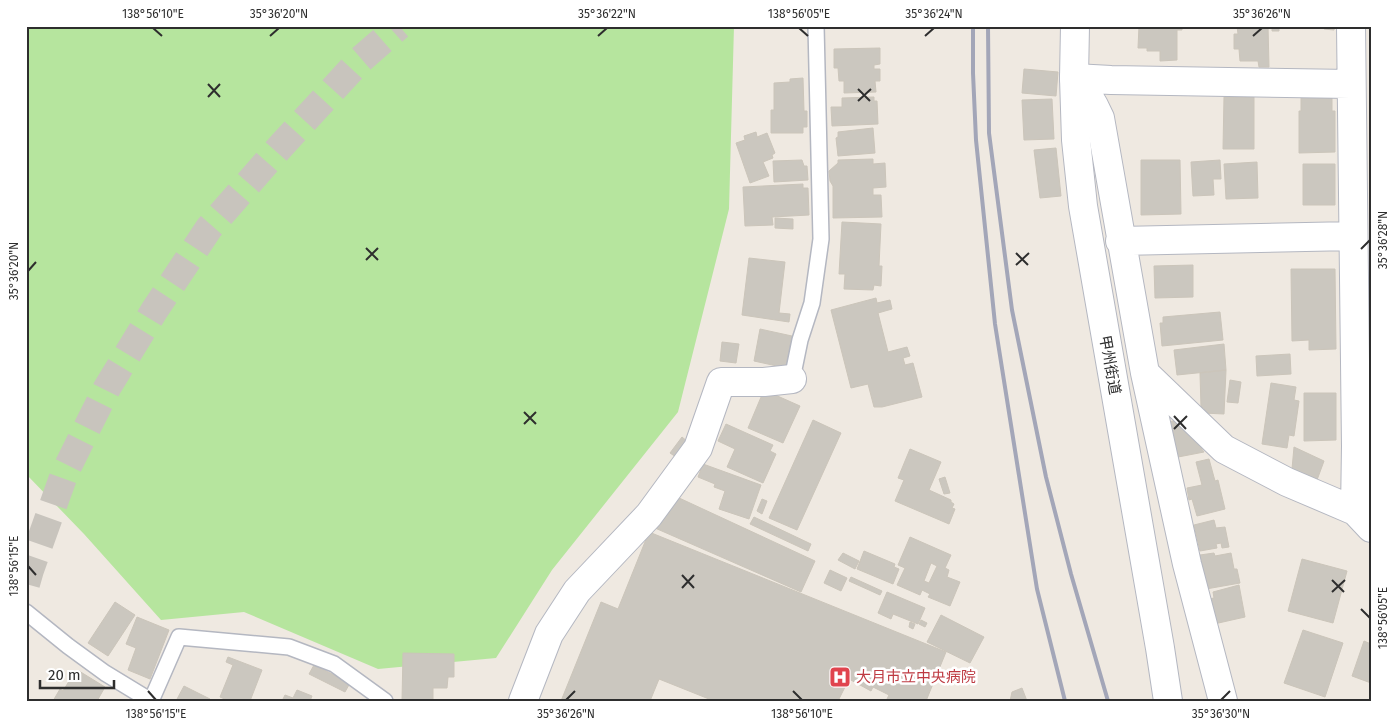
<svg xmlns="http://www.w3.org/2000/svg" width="1397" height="727" font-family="'Fira Sans','Noto Sans JP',sans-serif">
<rect width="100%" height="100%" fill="#efe9e1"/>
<path fill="#b6e59e" d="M26 26H734L729 209 678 412 552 570 496 658 378 669 244 612 161 620 84 534 26 474Z"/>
<path fill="#cbc7bf" stroke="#cbc5ba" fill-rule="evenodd" d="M1139 26H1182V30H1177V60L1160 61V51H1147V48H1138Z
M1237 26H1268L1269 67H1259L1258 61H1240L1239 49H1234V34H1238Z
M1272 26H1279V31H1272Z
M1324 26H1335L1334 30 1324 29Z
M880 48V64L874 65V69H880V81H875L876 92 844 93V81H839L838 68H834V49Z
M1024 69 1058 72 1056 96 1022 93Z
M803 78 804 111H807V127H803V133H771V110H774V83L790 82V79Z
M874 97V101H877L878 124 832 126 831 107H842V98Z
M1224 97H1254V149H1223Z
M1301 97 1332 98V111H1335V152L1299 153V111H1301Z
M1052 99 1054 139 1024 140 1022 100Z
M873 128 875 153 838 156 836 138 838 137V132Z
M756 132 757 137 767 133 775 153 772 155 773 158 763 162 769 176 750 183 736 143 745 140 744 136Z
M1056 148 1061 196 1040 198 1034 150Z
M873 159V164L885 163 886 187 873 188V195H881L882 217 833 218V186L830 181 829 171 838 163V160Z
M802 160 804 166H807L808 180 774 182 773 161Z
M1141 160H1180L1181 214 1141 215Z
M1220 160 1221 179H1213L1214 195 1193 196 1191 162Z
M1257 162 1258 198 1226 199 1224 164Z
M1303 164H1335V205H1303Z
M803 184V188H808L809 215 772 217 773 225 745 226 743 187Z
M775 218 793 219V229L775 228Z
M842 222 881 224 879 266H882L881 286 874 285 873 290 844 289 845 274H839Z
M749 258 785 262 779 313 790 314 789 322 742 315Z
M1193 265V297L1155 298 1154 266Z
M1291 269H1335L1336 349 1309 350V340L1292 341Z
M876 298 877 303 890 300 892 309 878 313 888 352 907 347 910 356 903 358 905 365 913 363 922 397 882 407H874L868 384 851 388 831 310Z
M1220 312 1223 340 1162 346 1160 323H1163V317Z
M760 329 792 336 786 368 754 361Z
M722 342 739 344 736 363 720 361Z
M1224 344 1226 370 1177 375 1174 350Z
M1290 354 1291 374 1257 376 1256 356Z
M1226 370 1224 414 1203 413 1204 408 1201 407 1200 373Z
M1230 380 1241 382 1238 403 1227 402Z
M1271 383 1296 387 1294 400 1299 401 1294 436 1289 435 1287 448 1262 444Z
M764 390 800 406 783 443 748 428Z
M1304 393H1336V440L1304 441Z
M1369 410H1371V473Z
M813 420 841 433 797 530 769 518Z
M1180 420 1204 452 1173 458 1167 422Z
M726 424 773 445 770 451 776 454 763 483 727 467 735 449 718 441Z
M682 437 688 442 676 457 670 453Z
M1294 447 1324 461 1317 480 1292 469Z
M910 449 941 462 929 490 951 500V502L954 504 952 508 955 509 949 524 895 501 904 480 898 478Z
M1209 459 1215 481 1218 480 1225 509 1197 516 1192 499 1189 500 1187 488 1202 485 1196 462Z
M703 464 761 485 749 519 719 509 725 491 714 487 715 484 698 477Z
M945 477 950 493 944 494 939 479Z
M677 497 815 561 801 592 655 528Z
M762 499 767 501 762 514 757 511Z
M754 517 811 544 808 551 750 524Z
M1214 520 1216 528 1225 527 1229 547 1222 548 1221 543 1216 544 1217 548 1200 551 1194 525Z
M649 532 946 652 926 701H886L889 695 873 687 871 691 849 679 838 701H714L659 679 650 701H561L601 602 618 609Z
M910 537 951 555 945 568 949 570 947 577 960 582 950 606 928 597 930 594 922 590 920 595 897 585 905 568 898 565ZM931 563 937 566 929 583 924 581Z
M864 551 895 564 894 567 899 569 893 584 857 569Z
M843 553 859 561 855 569 838 560Z
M1214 553 1215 556 1231 553 1234 569H1237L1240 583 1206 589 1200 555Z
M1302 559 1347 571 1333 623 1288 611Z
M830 570 847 578 841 591 824 583Z
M851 577 882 591 880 595 849 581Z
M1239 585 1245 617 1214 624 1209 599 1214 598 1213 592Z
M887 592 925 608 918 624 893 614 891 619 878 613Z
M115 602 135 615 108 656 88 643Z
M941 615 984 637 970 663 927 642Z
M137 617 169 630 150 679 128 670 136 648 126 644Z
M921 620 927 623 925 627 919 624Z
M910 622 915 624 913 629 909 627Z
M1303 630 1343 643 1325 697 1284 683Z
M1364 641 1371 644V683L1352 676Z
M403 653 454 654V677H448L447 688H433V701H402Z
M228 657 262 670 250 701H229L220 697 233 665 226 662Z
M314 665 350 683 345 692 309 674Z
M79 671 105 687 97 701H53L60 689 63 691 71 678 73 680Z
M184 686 210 699 209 701H176Z
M1022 688 1027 701H1010L1012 692Z
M297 690 312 696 310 701H282L285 695 293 698Z"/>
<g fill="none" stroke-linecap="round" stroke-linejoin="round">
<path stroke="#c8c4bd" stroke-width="28" stroke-dasharray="28 14" stroke-linecap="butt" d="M26 584 30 570 65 472 107 388 154 311 209 228 281 146 360 60 399 26"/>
<g stroke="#b4b7c1" stroke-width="18">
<path id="lane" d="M792 379 800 340 812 303 821 239 816 26
M26 612 68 646 105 673 151 701
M151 701 179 637 289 647 334 664 385 701"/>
</g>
<g stroke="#b4b7c1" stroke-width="30">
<path id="street" d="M1351 26 1356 446 1355 511
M1074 78C1086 90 1093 102 1100 118L1145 373 1187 564 1223 701
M1074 78 1111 80 1350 84
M1120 241 1353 236
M1145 373 1224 449 1287 482 1355 511 1371 528
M523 701 549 634 577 591 649 515 698 448 721 382H764L792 379"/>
</g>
<g stroke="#b4b7c1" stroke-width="30">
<path id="secondary" d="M1075 26 1074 78 1076 140 1083 206 1160 648 1168 701"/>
</g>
<use href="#lane" stroke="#fff" stroke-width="15"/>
<use href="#street" stroke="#fff" stroke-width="28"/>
<use href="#secondary" stroke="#fff" stroke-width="28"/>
<path stroke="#a3a6b8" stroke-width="4" d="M973 26V73L976 140 995 324 1037 589 1065 701
M988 26 989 133 1012 310 1046 477 1071 574 1108 701"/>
</g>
<path fill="none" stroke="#2e2e2e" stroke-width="2" d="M153 28 162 36M799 28 808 36M270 36 279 28M598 36 607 28M925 36 934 28M1253 36 1262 28M208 84 220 97M858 89 870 101M208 97 220 84M858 101 871 89M366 248 378 260M1361 249 1370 240M1016 253 1028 265M366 260 378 248M1016 265 1029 253M28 271 36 262M524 412 536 424M1174 416 1186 429M524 424 536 412M1174 429 1187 416M28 566 36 575M682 575 694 588M1332 580 1344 592M682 588 694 575M1332 592 1345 580M1361 609 1370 618M148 691 156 700M793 691 802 700M566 700 575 691M1221 700 1230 691"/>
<defs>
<g id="hospital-square" transform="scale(1.125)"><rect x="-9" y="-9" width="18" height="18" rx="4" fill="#e0444e" stroke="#fff"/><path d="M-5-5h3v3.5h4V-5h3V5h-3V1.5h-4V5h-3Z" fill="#fff"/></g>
</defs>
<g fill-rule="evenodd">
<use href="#hospital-square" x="840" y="677"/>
</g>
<g text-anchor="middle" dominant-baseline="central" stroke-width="5" stroke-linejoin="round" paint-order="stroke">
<g font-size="15" fill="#2e2e2e" stroke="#fff">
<text transform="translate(1110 365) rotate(80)">甲州街道</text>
</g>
<g font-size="15" fill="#be3a42" stroke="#fff" text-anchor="start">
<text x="856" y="677">大月市立中央病院</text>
</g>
</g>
<rect width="1397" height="727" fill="none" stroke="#ffffff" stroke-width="55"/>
<path d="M40 680v8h74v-8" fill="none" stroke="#2e2e2e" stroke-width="2.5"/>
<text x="48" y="680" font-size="15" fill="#2e2e2e" stroke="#ffffff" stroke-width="4" paint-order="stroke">20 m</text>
<rect x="28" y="28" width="1342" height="672" fill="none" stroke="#2e2e2e" stroke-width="2"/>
<g font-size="12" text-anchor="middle" fill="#2e2e2e">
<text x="153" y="18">138°56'10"E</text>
<text x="279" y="18">35°36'20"N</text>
<text x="607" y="18">35°36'22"N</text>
<text x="799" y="18">138°56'05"E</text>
<text x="934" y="18">35°36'24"N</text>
<text x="1262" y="18">35°36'26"N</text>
<text transform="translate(1383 240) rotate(-90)" y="4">35°36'28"N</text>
<text transform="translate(14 271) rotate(-90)" y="4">35°36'20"N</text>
<text transform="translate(14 566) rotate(-90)" y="4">138°56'15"E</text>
<text transform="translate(1383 618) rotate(-90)" y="4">138°56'05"E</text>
<text x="156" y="718">138°56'15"E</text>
<text x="566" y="718">35°36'26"N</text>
<text x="802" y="718">138°56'10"E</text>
<text x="1221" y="718">35°36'30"N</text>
</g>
</svg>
